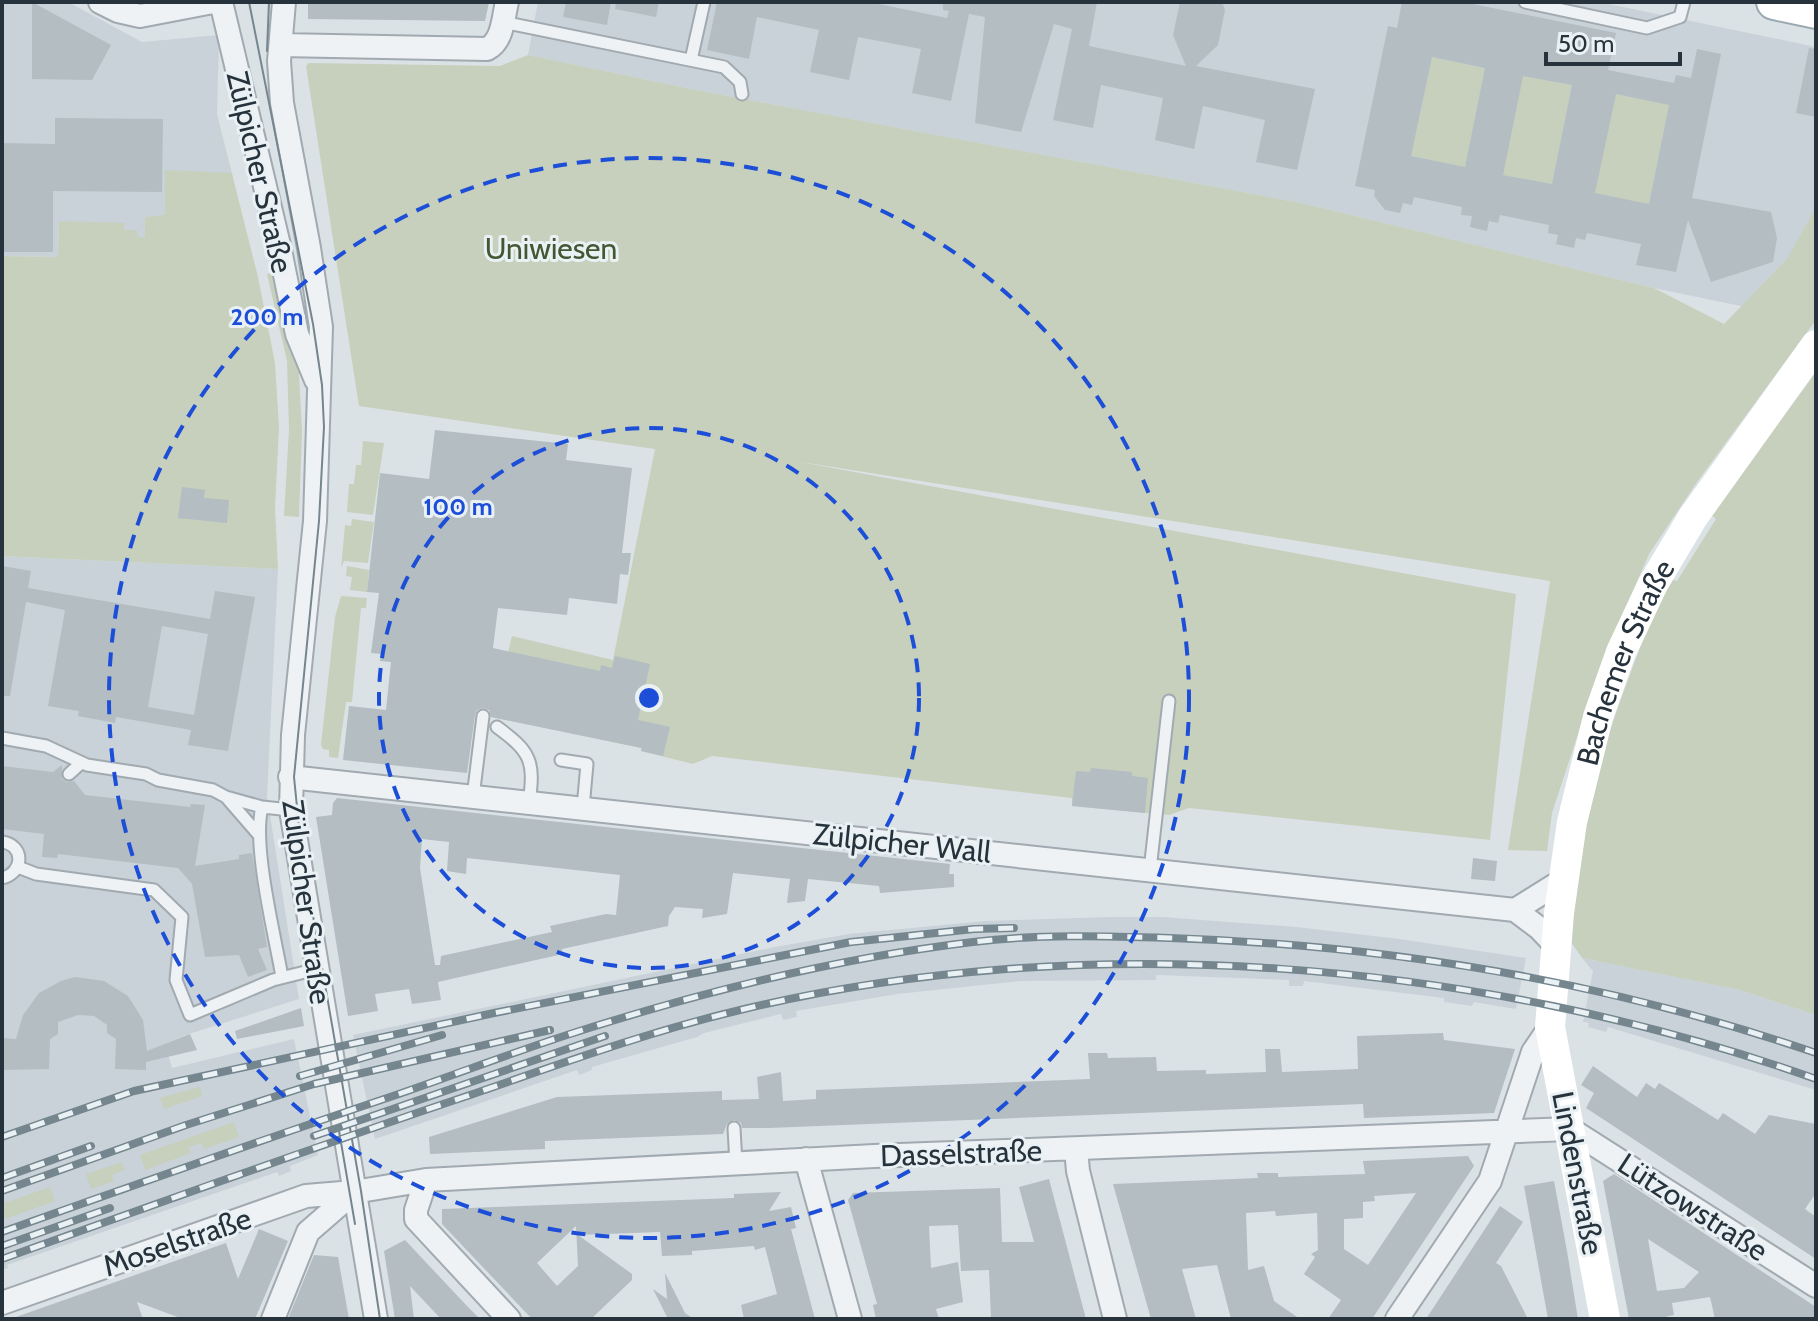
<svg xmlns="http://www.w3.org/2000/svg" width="1818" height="1321" font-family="Cabin,sans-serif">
<rect width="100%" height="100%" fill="#dbe2e6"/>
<path fill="#c9d2d8" d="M2 2H68L142 42 219 35 217 114 231 173 165 215 145 237H137L124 230 125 224 59 222 58 257 2 256Z
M538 2H1599L1816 47V243L1755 309 1654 288 1301 203 696 90 528 55Z
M2 556 278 569 267 796 299 999 189 1034 165 1044 172 1068 294 1039 318 1155 290 1166 291 1171 279 1176 277 1172 7 1265 8 1268 2 1270Z
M1109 917H1162L1296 927 1399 939 1526 958 1516 1009 1474 1002 1472 1006 1444 1002V998L1304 981 1303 986H1289V980L1156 975V980L1020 981 897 994 796 1011 797 1017 783 1020 781 1014 704 1033 697 1037 592 1067V1070L579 1075 577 1070 375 1139 353 1035 775 947 849 934 985 921Z
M1582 958 1740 990 1816 1015V1090L1608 1027 1606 1032 1588 1027 1589 1023 1583 1022 1593 971Z"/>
<path fill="#c6d0bc" d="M528 55 696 90 1301 203 1654 288 1724 324 1787 259 1816 207V320L1697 482 1649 554 1601 664 1552 813 1547 851 1508 850 1550 581 795 461 1516 594 1490 840 1189 808 1169 815 1072 806V798L712 756 693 764 641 751V748L492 717 512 636 613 660 655 449 359 406 306 66 309 63 500 66Z
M1427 56 1485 68 1465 167 1407 155C1420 123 1427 91 1427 56Z
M1518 75 1572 85 1552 184 1498 174Z
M1606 92 1669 105 1649 204 1585 191Z
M217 114 258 277 275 363 279 427 275 508 278 569 2 556V256L58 257 59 221 125 223 124 230H137L138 237H145V217L165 215V170L231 173Z
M279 271 298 355 302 431 299 517 284 516 289 429 287 361 267 274Z
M1816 372V1015L1740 990 1582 958 1571 942 1574 880 1583 835 1607 740 1619 704 1647 629 1672 580 1677 581 1716 519 1711 515Z
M363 441 384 443 373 515 347 512 349 484H354L356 465H361Z
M352 519 374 522 368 563 344 561 341 568 345 525 351 526Z
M347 566 369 570 367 592 350 590 352 577 346 576Z
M341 596 367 598 366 608H361L352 702H346L338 758 329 757V750L323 749 321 745 335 617Z
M200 1087 202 1096 164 1109 160 1098Z
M234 1122 239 1137 204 1149 202 1143 189 1147 191 1153 145 1170 140 1155Z
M122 1162 124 1170 112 1175 114 1181 91 1189 86 1174Z
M50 1187 55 1201 2 1220V1204Z"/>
<path fill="#b3bdc2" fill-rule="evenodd" d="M32 2 111 45 92 80 32 79Z
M308 2H489L485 21 308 19Z
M566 2H611L607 25 563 17Z
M616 2H659L656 17 615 9Z
M717 2H869L947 18 949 11 943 10V2H1097L1089 46 1186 66 1173 35 1180 2H1222L1225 10 1218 45 1196 66 1315 89 1297 170 1256 162 1265 120 1203 106 1194 149 1155 140 1163 98 1101 85 1093 128 1053 120 1072 29 1054 24 1021 132 975 123 985 17 969 14 951 101 912 93 921 49 858 37 849 80 810 72 819 30 757 17 749 59 707 50Z
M1402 2H1463L1616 33 1608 70 1674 83 1676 75 1691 78 1697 49 1721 54 1692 198 1771 212 1777 238 1773 262 1711 282 1688 220 1676 272 1636 265 1641 244 1587 233 1585 240 1576 238 1574 248 1556 244 1558 235 1548 233 1549 225 1500 215 1498 223 1489 221 1487 231 1470 227 1472 216 1461 215 1462 207 1414 197 1412 205 1403 203 1400 213 1385 210 1374 196 1375 190 1355 186 1388 26 1397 28ZM1432 57 1485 68 1465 167 1411 156ZM1523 76 1572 85 1552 184 1503 175ZM1616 94 1669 105 1649 204 1595 193Z
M1809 48 1816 49V117L1796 113Z
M55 118 163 119 162 192 53 191V252H2V143L55 144Z
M435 430 568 444 566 460 632 468 622 553H631L628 575 620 574 617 604 569 598 567 615 498 608 493 648 600 671 601 665 612 668 615 656 650 664 638 720 670 727 663 756 641 751 642 748 491 717 489 710 483 708 477 710 475 715 467 773 343 760 349 706 386 710 391 662 380 661 381 654 371 653 379 593 367 592 380 473 429 479Z
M182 487 205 490 204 498 229 500 227 523 178 518Z
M2 566 31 571 28 588 210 619 215 591 255 597 228 751 188 745 191 730 116 717 115 723 78 716 79 711 48 706 65 610 26 602 10 696H2ZM162 626 208 634 194 715 148 707Z
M62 765V779L67 782 74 781 85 795 190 807 191 804 205 805 195 866 239 859V855L252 853 267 947 258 949 267 970 248 977 239 955 205 957 192 884 178 868 58 854 57 858 42 857 44 834 2 829V766L53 772Z
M1091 768 1132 772V776L1148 778 1145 813 1072 806 1076 771 1090 772Z
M337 798 950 864 949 874H954V887L880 893 879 886 808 879 805 901 787 903 790 879 733 873 727 914 702 918 703 909 675 907 669 916 668 926 562 949 563 954 438 982 441 1000 412 1004 409 989 375 994 378 1011 348 1016 316 817 332 815 333 803ZM422 839 449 842 447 871 466 874 467 858 620 875 616 915 606 914 550 926 552 932 441 956 440 965H435L420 868Z
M1473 858 1497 861 1495 881 1471 879Z
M75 977 104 981 128 996 143 1020 147 1051 190 1034 197 1050 146 1062V1070L115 1069 116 1039 107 1033V1025L94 1016 78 1015 58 1022V1034L50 1039 49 1069 2 1070V1038L16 1039 23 1015 39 993 61 981Z
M301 1008 304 1026 237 1039 235 1031Z
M1443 1033 1444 1040 1515 1049 1494 1113 1364 1118 1363 1104 769 1128H742L741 1123 734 1120 727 1124 723 1134 545 1141V1149L430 1154 429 1137 557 1097 722 1091V1100L759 1099 757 1077 781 1072 783 1101 816 1099V1090L1090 1079 1088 1053H1107L1108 1058 1156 1057 1157 1071 1206 1070V1074L1266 1072 1265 1049H1280L1282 1072 1358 1069 1357 1036Z
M1593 1066 1637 1097 1646 1083 1655 1089 1659 1083 1718 1120 1723 1113 1755 1134 1769 1115 1816 1124V1193L1805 1209 1816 1217V1259L1586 1108 1594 1093 1581 1085Z
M1468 1156 1474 1166 1372 1319H1328L1341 1300 1304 1274 1315 1257 1311 1254 1318 1250 1317 1213 1276 1216 1275 1211 1246 1213 1248 1270 1264 1266 1274 1301 1300 1319H1231L1217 1265 1182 1269 1196 1319H1151L1113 1184 1258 1178 1257 1173H1278V1177L1365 1174 1363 1161ZM1416 1193 1368 1265 1344 1249V1219L1363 1218V1202L1375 1201 1374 1196Z
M1614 1174 1816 1307V1319H1715L1710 1297 1672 1303 1674 1315 1656 1319H1629L1603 1181ZM1648 1239 1699 1272 1684 1288 1657 1291Z
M1049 1179 1086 1319H991L989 1270 961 1271 958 1225 929 1226 931 1268 958 1262 963 1302 936 1309 939 1319H876L873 1305 877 1304 848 1200 853 1193 1000 1188 1002 1242H1034L1019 1187Z
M1554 1181 1567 1251 1578 1319H1548L1524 1186Z
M781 1192 769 1211 791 1207 796 1228 791 1229 815 1319H744L741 1305 777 1294 765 1247 755 1250 754 1246 692 1251V1255L662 1256 660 1232 578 1235 632 1274V1280L591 1319H532L442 1224V1209L734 1198V1194ZM576 1226 578 1266 557 1286 537 1263Z
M1500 1206 1523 1222 1496 1263 1501 1266 1528 1319H1426Z
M259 1229 288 1241 255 1319H183L137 1302 143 1319H16V1317L226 1243 238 1279Z
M405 1240 466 1305 480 1319H441L410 1286 414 1319H395L384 1251Z
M314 1255 338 1257 349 1319H288Z
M665 1273 685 1313 694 1319H668L653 1289 667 1299Z"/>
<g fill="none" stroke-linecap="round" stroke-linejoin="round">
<g stroke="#a1aab0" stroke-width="15">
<path id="service" d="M1525 2 1647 28 1680 17 1684 2
M502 22 724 67 740 82 742 94
M691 60 704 2
M497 727C531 752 535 761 529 803
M2 738 46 746 87 765 146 774 158 780 213 790 226 797 262 807 291 810
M561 760 587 764 583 808
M69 774 81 763
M226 797 259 835
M473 797 483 716
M262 807C252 845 275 936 282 977
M2 842C25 845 24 873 2 878
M18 867 36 874 154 890 182 917 176 980 190 1015 273 980 317 969
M1150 870 1169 701
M734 1128 736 1164"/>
</g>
<g stroke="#a1aab0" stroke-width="26">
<path id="minor" d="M100 2 118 11 140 16 213 2
M221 2 279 245 297 334 316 380
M284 2 279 61 282 103 309 248 321 327 315 521 293 735 291 810 376 1319
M281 45 487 49C503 41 503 18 507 2
M290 777 1515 910 1539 928 1557 947
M1515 910 1563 880
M1076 1149 1078 1171 1115 1319
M806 1159 850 1319
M426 1180 416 1210V1219L509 1319
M2 1303 306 1196 354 1192 426 1180 874 1156 1570 1129 1816 1286
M273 1319 308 1232 354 1192
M1397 1319 1490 1181 1533 1052 1550 1027"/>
</g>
<g stroke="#9baab1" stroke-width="38">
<path id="primary" d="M1774 2 1816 11"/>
</g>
<use href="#service" stroke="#eef2f4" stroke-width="11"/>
<use href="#minor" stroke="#eef2f4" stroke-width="22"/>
<path stroke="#fff" stroke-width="30" id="s1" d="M1605 1319 1550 1027 1559 913 1572 822 1598 717 1621 652 1653 584 1693 517 1816 345"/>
<use href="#primary" stroke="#fff" stroke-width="34"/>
<path stroke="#75868f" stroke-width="2" d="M249 2 313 324 322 385 324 427 319 521 294 777 301 847 361 1191 380 1319
M267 51 269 2
M338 1125 355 1224"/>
<g stroke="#75868f" stroke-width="8">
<path id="rail" d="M300 1076 442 1035
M314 1136 605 1036
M2 1137 134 1091 494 1013 851 942 974 929 1014 928
M2 1178 91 1146
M2 1191 186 1125 314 1084 550 1030
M2 1232C129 1187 256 1142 384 1099 446 1078 508 1054 570 1034 701 992 837 958 973 942 1038 934 1105 936 1170 938 1389 945 1608 982 1816 1053
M2 1246 110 1208
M2 1259C156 1204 309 1149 464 1097 552 1067 641 1034 732 1012 1079 926 1481 960 1816 1079"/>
</g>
<use href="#rail" stroke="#eaf1f4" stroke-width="5" stroke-dasharray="15" stroke-linecap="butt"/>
</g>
<g fill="none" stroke="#1d4ed8" stroke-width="4" stroke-dasharray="14 10">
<circle cx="649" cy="698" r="270"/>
<circle cx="649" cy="698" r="540"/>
</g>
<g text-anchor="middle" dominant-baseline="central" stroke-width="6" stroke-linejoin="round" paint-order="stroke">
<g font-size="30" fill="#26333c" stroke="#eaf1f4">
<text transform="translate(260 172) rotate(77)">Zülpicher Straße</text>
<text stroke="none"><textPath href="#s1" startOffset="672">Bachemer Straße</textPath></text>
<text transform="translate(902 843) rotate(6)">Zülpicher Wall</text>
<text transform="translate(307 902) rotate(82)">Zülpicher Straße</text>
<text transform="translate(961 1153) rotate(-2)">Dasselstraße</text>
<text transform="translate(1578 1173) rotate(79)">Lindenstraße</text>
<text transform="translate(1693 1207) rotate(33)">Lützowstraße</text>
<text transform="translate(177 1242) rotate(-19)">Moselstraße</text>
</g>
<g font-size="30" fill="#445733" stroke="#eaf1f4">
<text x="551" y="248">Uniwiesen</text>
</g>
</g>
<circle cx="649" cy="698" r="12" fill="#1d4ed8" stroke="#eaf1f4" stroke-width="4"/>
<g font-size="24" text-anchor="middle" font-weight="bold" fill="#1d4ed8" stroke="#eaf1f4" stroke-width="6" stroke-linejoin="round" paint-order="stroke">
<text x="267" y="325">200 m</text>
<text x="458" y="515">100 m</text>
</g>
<rect width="1818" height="1321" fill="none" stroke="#26333c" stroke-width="8"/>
<path d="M1546 52v12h134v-12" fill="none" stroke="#26333c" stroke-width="4"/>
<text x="1558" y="52" font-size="24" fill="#26333c" stroke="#eaf1f4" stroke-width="6" paint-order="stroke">50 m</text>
</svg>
